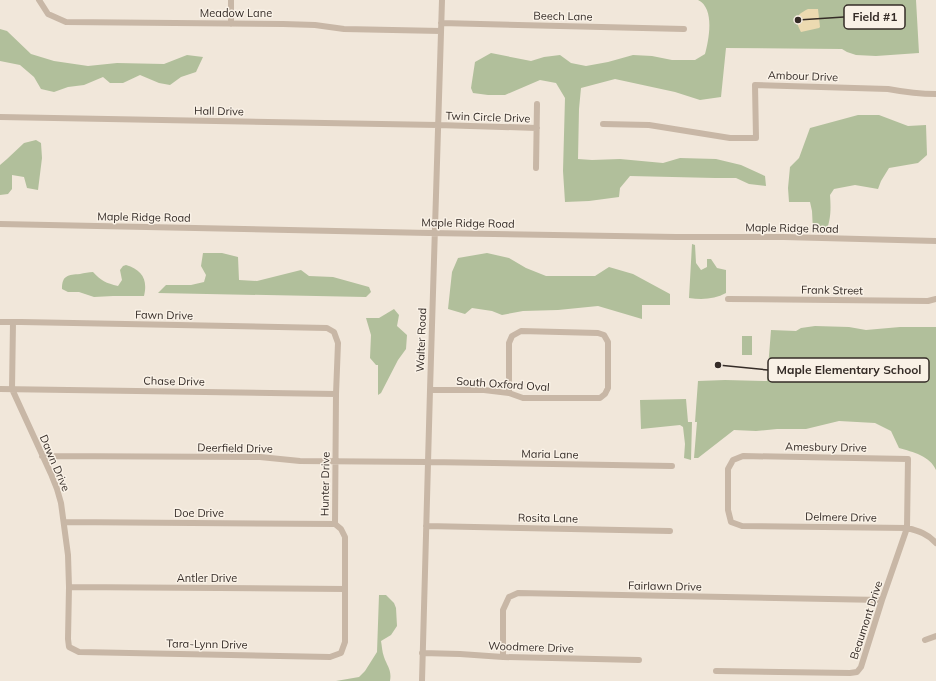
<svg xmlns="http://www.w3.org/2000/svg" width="936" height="681" font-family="Mulish,sans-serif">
<rect width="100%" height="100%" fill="#f1e7da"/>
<path fill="#b1bf9b" d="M698 0H916L919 53 876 56 856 55 847 52 842 49 726 48 721 97 700 100 675 92 615 79 581 88 579 109 578 159 592 160 620 159 663 163 680 158 716 159 741 165 765 176 766 186 749 184 736 178H715L630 176 620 188 619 197 589 201 565 202 563 171 565 98 556 83 540 80 505 95H488L473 93 471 88 475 62 491 53 531 61 544 57 560 55 571 63 586 66 608 62 633 55 652 56 672 60H695L705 54C709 39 715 8 698 0Z
M0 29 7 31 31 54 54 61 88 66 117 63 164 64 187 55 203 57 196 72 181 77 170 85 159 83 140 75 123 83H110L103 77 84 85 68 87 54 92 41 89 34 77 20 65 0 61Z
M858 115H879L908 126 926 125 927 155 918 163 889 168 881 181 878 189 855 185 834 189 830 195C831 209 831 219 826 232L813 231 812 211 810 202H789L788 188 790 167 799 158 810 128Z
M36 140 41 143 42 158 38 190 27 188 24 177 12 175V189L8 194 0 195V165L7 159 24 143Z
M692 244 695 245 696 263 701 270 707 267V259H711L717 268 726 270V293C715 299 703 300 689 298Z
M203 253H222L238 257 239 280 257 281 301 270 309 276 333 277 369 287 371 292 366 297 158 293 166 285H191L204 282 206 275 201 266Z
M487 253 509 258 526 268 546 276H595L609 267 633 274 670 294V305H642V319L598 306 558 310 523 311 502 315 492 311 472 308 465 314 448 309 452 272 458 258Z
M126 265C142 270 148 279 144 296H113L94 297 79 292H68L62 289C62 275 68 275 80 274 84 273 89 272 93 272 101 281 106 283 118 286L122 280 120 270 123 266Z
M394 309 399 315 397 326 407 335 406 349 398 360 381 393 378 395V365H376L370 358 371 335 366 318H379Z
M815 326 849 327 866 330 900 327H936V470C930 456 913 452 899 448L891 431 875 423 839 421 806 429H777L756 431 734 430 698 458H694L697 422H695L698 381 725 380 767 381 771 330 796 331 801 328Z
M742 336H752V355H742Z
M686 399 688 422H692L691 460 684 458 685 444 683 427 680 425 641 429 640 400Z
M379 595H386L394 603 396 608 397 626 391 635 381 641C382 646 382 652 384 657 387 666 392 670 390 681H336L359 677 365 671 377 652Z"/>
<path fill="#ecdab1" d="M808 9H818L820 27 819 28 801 32C794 19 796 15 808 9Z"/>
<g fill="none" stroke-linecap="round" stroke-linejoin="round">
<path stroke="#c8b7a6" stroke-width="6" d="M39 0 48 14 66 22 283 24 315 25 344 29 441 31
M441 23 684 29
M231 24V0
M0 117 438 125 537 128
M603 124 649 125 730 138H756L755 85 888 89C904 92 919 94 936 94
M536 168 537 104
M0 224 429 233 676 237H784L936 241
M728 299 928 301 936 299
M0 322H21L327 328 334 332 338 343 336 394 335 524 341 529 345 537V642L341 653 330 657 79 652 69 647 68 639 69 587 68 555 61 503 57 489 51 474 12 389 13 322
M0 389 336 394
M430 390H484L509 393 523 398H600L605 394 608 388V342L604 335 598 333 521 331 512 336 509 343V393
M42 456 260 457 300 461 428 462 672 466
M64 522 335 524
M426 526 670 531
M69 587 345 589
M925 640 936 636
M422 653 460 654 503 657 639 660
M503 657V610L509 597 518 593 882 600
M716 671 850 673 857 672 861 667 882 600 907 528 908 459 743 456 733 460 728 469V510L731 522 742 526 907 528C919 531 928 534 936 543
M422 681 430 390 442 0"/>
</g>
<g text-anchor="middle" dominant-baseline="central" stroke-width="3" stroke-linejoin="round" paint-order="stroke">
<g font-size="11" fill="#352c27" stroke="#f9f1e6">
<text x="236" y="13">Meadow Lane</text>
<text transform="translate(563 16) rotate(1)">Beech Lane</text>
<text transform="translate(803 76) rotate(2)">Ambour Drive</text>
<text transform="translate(219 111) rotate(1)">Hall Drive</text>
<text transform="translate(488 117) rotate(2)">Twin Circle Drive</text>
<text transform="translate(144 217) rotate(1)">Maple Ridge Road</text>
<text transform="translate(468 223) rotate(1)">Maple Ridge Road</text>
<text transform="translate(792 228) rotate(1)">Maple Ridge Road</text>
<text transform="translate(832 290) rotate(1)">Frank Street</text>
<text transform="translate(164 315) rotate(1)">Fawn Drive</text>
<text transform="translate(421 340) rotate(-88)">Walter Road</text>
<text transform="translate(174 381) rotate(1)">Chase Drive</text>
<text transform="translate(503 384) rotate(4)">South Oxford Oval</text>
<text transform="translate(826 447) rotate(1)">Amesbury Drive</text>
<text transform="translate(235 448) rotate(1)">Deerfield Drive</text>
<text transform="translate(550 454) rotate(1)">Maria Lane</text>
<text transform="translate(55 463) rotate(67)">Dawn Drive</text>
<text transform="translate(325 484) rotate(-89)">Hunter Drive</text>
<text x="199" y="513">Doe Drive</text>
<text transform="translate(841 517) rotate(1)">Delmere Drive</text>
<text transform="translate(548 518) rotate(1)">Rosita Lane</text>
<text x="207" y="578">Antler Drive</text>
<text transform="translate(665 586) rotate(1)">Fairlawn Drive</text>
<text transform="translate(866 620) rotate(-72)">Beaumont Drive</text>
<text transform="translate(207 644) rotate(1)">Tara-Lynn Drive</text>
<text transform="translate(531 647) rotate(2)">Woodmere Drive</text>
</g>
</g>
<path fill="none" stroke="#352c27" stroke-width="1.5" d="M798 20L844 17M718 365L768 370"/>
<g fill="#352c27" stroke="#f9f1e6" stroke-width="1.5">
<circle cx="798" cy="20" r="4"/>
<circle cx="718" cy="365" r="4"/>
</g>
<g fill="#f9f1e6" stroke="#352c27" stroke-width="1.5">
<rect x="844" y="5" width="61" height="24" rx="4"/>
<rect x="768" y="358" width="161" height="24" rx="4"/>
</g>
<g font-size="12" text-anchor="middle" font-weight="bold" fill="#352c27">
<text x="875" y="21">Field #1</text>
<text x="849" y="374">Maple Elementary School</text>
</g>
</svg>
